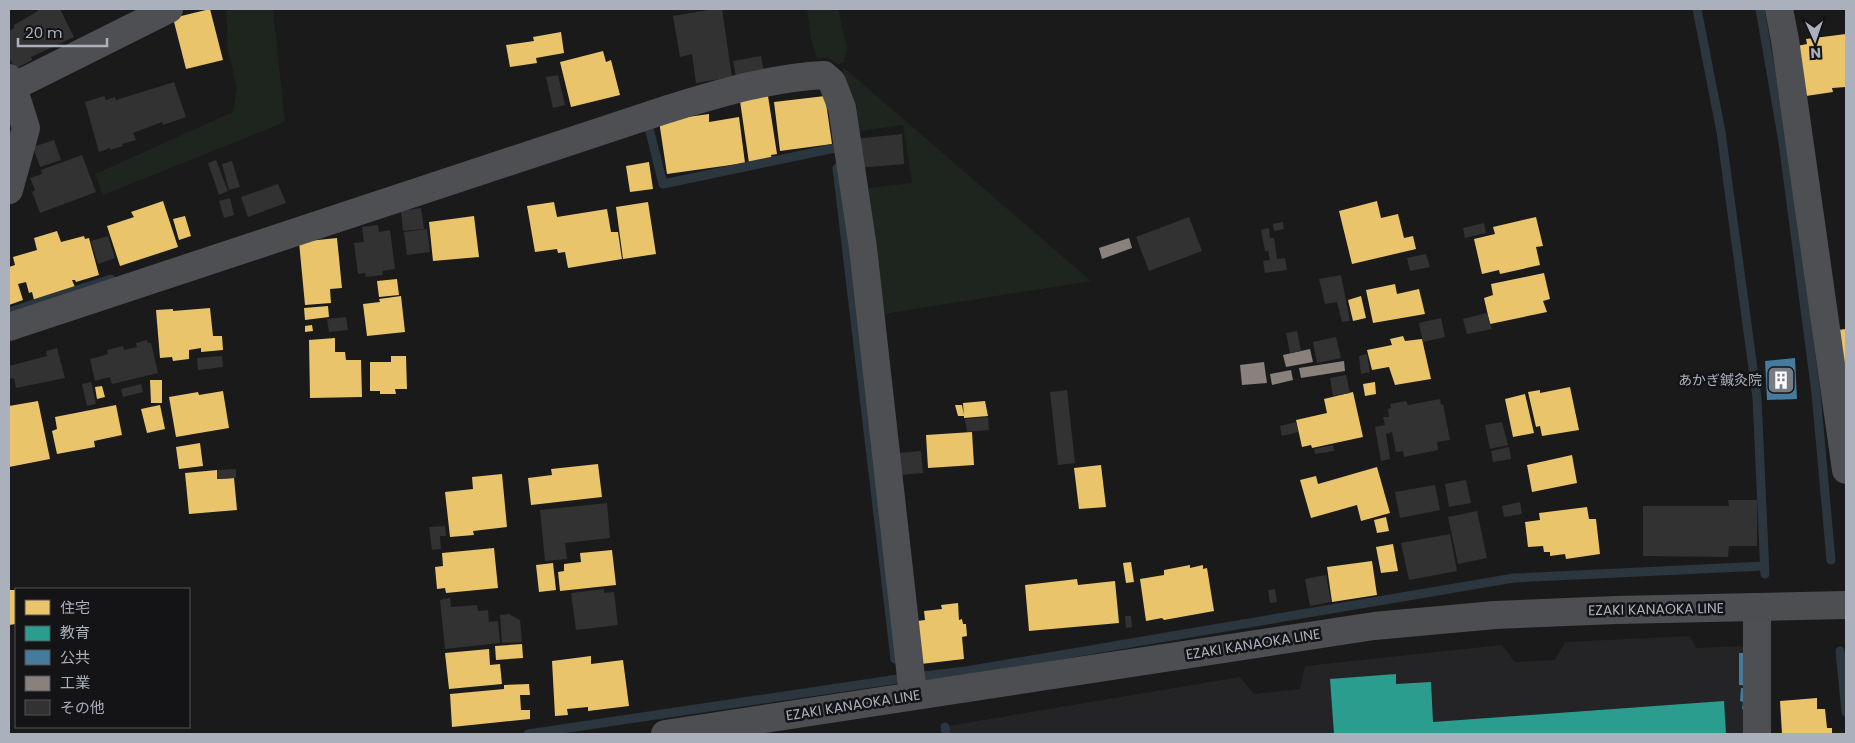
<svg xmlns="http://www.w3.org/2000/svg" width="1855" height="743" font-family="Poppins,'Noto Sans JP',sans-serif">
<rect width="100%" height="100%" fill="#1a1a1b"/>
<path fill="#242427" d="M1690 636 1696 648 1750 646 1751 734H949L948 726 1240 677 1254 694 1300 689 1305 666 1502 645 1515 662 1555 660 1565 642Z"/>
<path fill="#1d251e" d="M226 9H273L285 122 103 195 95 174 233 112 237 89 228 51Z
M807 9H838L847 48 844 62 839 65 827 57 817 59 811 38Z
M843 67 1091 281 877 315 860 189 912 183 903 125 851 132Z"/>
<path fill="#e9c46a" d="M210 9 223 60 186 69 173 18Z
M561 32 564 53 536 58 537 63 510 67 506 45 534 41 533 37Z
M1846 34V87L1832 88 1833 92 1806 96 1797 46 1807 44 1806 39Z
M603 51 606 62 611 60 620 95 571 107 560 62Z
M768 96 777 154 771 155 772 159 749 163 740 101Z
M825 96 832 144 780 151 774 102Z
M709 114V122L739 117 745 163 667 174 659 121Z
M649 162 653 189 630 192 626 166Z
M163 201 178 247 120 266 107 226 134 217 131 212Z
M1377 201 1381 218 1398 214 1404 238 1413 236 1416 249 1352 264 1339 211Z
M554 202 557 217 607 209 611 232H618L622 259 568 268 565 252 558 253 557 249 535 252 527 206Z
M648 202 656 254 623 259 616 207Z
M185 216 191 236 179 240 173 219Z
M474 216 479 257 433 261 429 222Z
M1536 217 1543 246 1536 247 1540 265 1500 274 1499 270 1482 274 1474 239 1495 234 1493 227Z
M57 231 61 242 84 236 85 239 89 238 99 275 76 282 75 280H72L75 287 34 300 32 292 29 293 26 282 18 284 23 300 9 305V267L15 265 13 257 37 250 34 238Z
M337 238 342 288 330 289 331 303 305 305 299 242Z
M1544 273 1550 299 1543 301 1547 312 1490 324 1484 298 1493 295 1491 284Z
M397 279 399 295 379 297 377 281Z
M1395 284 1397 294 1419 289 1425 314 1373 323 1366 290Z
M401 296 405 332 367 336 363 304 380 302 379 299Z
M1361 296 1366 318 1353 321 1348 300Z
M328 306 329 317 305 320 304 308Z
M210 308 213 336H222L223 350 201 352V348L189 350V359L173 361 172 357 160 358 156 310 173 309V311Z
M312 325 313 331 305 332V326Z
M1846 329V373H1845L1838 330Z
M1403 336 1405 341 1422 339 1431 379 1395 385 1389 367 1372 370 1367 350 1392 345 1390 339Z
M335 338V352H345L346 360H361L362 397 310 398 309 340Z
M391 356H406L407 389H395L396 394H380V391H370V362H391Z
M150 380H162V403H151Z
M1375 382 1376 394 1365 396 1363 384Z
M102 386 105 397 97 399 95 387Z
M1570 387 1579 430 1542 436 1540 426 1536 427 1528 392 1540 390V393Z
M223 391 229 428 176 437 169 397 198 392 199 395Z
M1353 392 1363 437 1312 448 1311 445 1302 447 1296 420 1327 413 1324 399Z
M1525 394 1534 433 1513 437 1505 399Z
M38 401 50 459 9 467V406Z
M985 401 988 416 964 418 963 403Z
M116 405 122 435 94 441 95 447 57 454 52 431 57 429 55 417Z
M160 405 165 429 147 433 141 409Z
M955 405H962L964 416H958Z
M972 432 974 465 928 468 926 435Z
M200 443 203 466 179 469 176 447Z
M1572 455 1577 483 1532 492 1527 465Z
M598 464 602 497 531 505 528 478 552 475 551 469Z
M1101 465 1106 507 1079 509 1074 468Z
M1377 467 1390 513 1361 521 1357 505 1311 518 1300 480 1316 476 1318 484Z
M217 470V479L234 478 237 510 189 514 185 473Z
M502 474 507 527 473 531 474 535 450 537 445 492 473 489 472 477Z
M1587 507 1589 519H1596L1600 554 1566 559 1565 554 1550 556V552H1544L1543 546 1528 547 1525 522 1540 520 1539 513Z
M1386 517 1389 531 1377 533 1374 520Z
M1393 544 1398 571 1381 573 1376 547Z
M494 548 498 588 446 593 445 588 437 589 435 567 443 566 442 553Z
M612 550 616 585 560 591 558 572 564 571V564L581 562 580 553Z
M1372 561 1377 595 1332 602 1327 567Z
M1131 562 1134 582 1126 583 1123 563Z
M553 563 556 590 539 592 536 565Z
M1190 565V568L1203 565V569L1207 568 1214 611 1164 620 1162 618 1146 621 1140 579 1164 575V570Z
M1077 579 1078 585 1115 581 1119 623 1029 631 1025 585Z
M9 590H15L16 624 9 625Z
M958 603 959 620 962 619 963 624H966L967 636 962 637 964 659 921 664 917 621 925 620 924 611 942 609 941 605Z
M522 644 523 658 496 660 495 646Z
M489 649 490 665 500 664 502 684 449 689 445 653Z
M591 656V664L623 660 629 706 588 711V707L567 709 568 715 555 716 552 661Z
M529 684 530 695H520L521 710H530V719L452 727 450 694 504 689V685Z
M1817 698V709H1825L1827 728H1832V734H1782L1780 701Z"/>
<path fill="#2a9d8f" d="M1396 674V684L1431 682 1433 722 1724 701 1726 734H1334L1330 679Z"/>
<path fill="#457b9d" d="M1795 358 1797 399 1767 400 1765 361Z
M1739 653H1752V686L1739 685Z
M1741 688H1751L1749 709H1742L1743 702 1740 701Z"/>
<path fill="#8a817c" d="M1129 238 1132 248 1102 259 1099 248Z
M1310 349 1313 362 1286 367 1283 355Z
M1344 361 1345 371 1301 378 1299 368Z
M1264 362 1267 383 1242 385 1240 365Z
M1291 370 1293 380 1272 385 1270 374Z"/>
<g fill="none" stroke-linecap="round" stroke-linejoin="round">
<path stroke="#2b363e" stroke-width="9" d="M1697 9 1721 132 1757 398 1765 574
M1760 9 1783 142 1816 393 1831 560
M649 128 663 184 835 148
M837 168 895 659
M9 312 111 279
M1840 651 1846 712
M945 727 946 734
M528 734 898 679 966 671 1514 578 1764 566"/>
</g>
<path fill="#323233" d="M36 9H60L74 37 31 57 32 60 15 69 9 57V31L14 28V25L38 11Z
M707 9H722L732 77 696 83 692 54 680 57 673 16 708 10Z
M761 56 764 72 736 77 733 61Z
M558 75 565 105 553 108 546 77Z
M174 82 186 117 163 125 162 122 133 133 136 140 122 144 123 146 110 150V148L99 152 85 102 104 96 106 100 115 97 116 100Z
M902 134 904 164 858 168 855 139Z
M54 140 61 160 40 167 33 147Z
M82 155 96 192 40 213 32 192 35 190 30 178 42 174 41 170Z
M216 160 228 191 219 195 208 163Z
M232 161 240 187 229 190 222 164Z
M278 184 286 203 248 217 241 197Z
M230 198 234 215 224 218 219 201Z
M421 208 424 229 403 231 401 211Z
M1189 217 1202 251 1149 271 1136 237Z
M1283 222 1284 229 1274 231 1273 224Z
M1484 223 1486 233 1465 238 1463 228Z
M378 225 379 232 390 230 395 269 382 271 383 275 366 277 365 273 358 274 354 243 364 242 362 227Z
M1269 228 1270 238H1274L1277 259 1285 258 1287 270 1265 273 1263 261 1270 260 1268 251H1265L1261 230Z
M427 229 430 252 407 255 404 232Z
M108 236 115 258 98 264 91 241Z
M1426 254 1430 267 1410 271 1407 258Z
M1341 275 1350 321 1342 322 1337 302 1325 304 1319 279Z
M1487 313 1492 329 1467 334 1463 319Z
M346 317 348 330 329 332 327 319Z
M1441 318 1445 337 1423 342 1419 323Z
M1297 331 1301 351 1290 353 1286 333Z
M1336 337 1341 358 1317 363 1313 342Z
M147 340 148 343H151L158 373 112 384 110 377 95 381 90 359 105 355 108 354 107 350 123 346 124 350 137 347 136 343Z
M57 348 65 378 16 388 14 378 9 379V366L47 356 46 351Z
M1367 354 1370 372 1361 374 1359 356Z
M222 356 223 367 198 370 197 358Z
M1346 375 1350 393 1333 396 1330 378Z
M91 382 96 404 87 406 82 384Z
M141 384 143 392 123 397 121 389Z
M1067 390 1075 463 1058 465 1050 392Z
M1440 399 1441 405 1443 404 1450 440 1437 442 1438 450 1404 457 1403 451 1396 452 1392 432 1386 434 1390 459 1381 461 1375 427 1385 425 1383 417H1389L1388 409 1391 408 1390 404 1406 401 1408 405Z
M988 417 989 430 967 432 965 419Z
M1296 422 1298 432 1282 436 1280 426Z
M1502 422 1508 445 1490 449 1485 425Z
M1333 445 1334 451 1315 454 1314 449Z
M1509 447 1511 459 1493 462 1491 451Z
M921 451 923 473 900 475 898 453Z
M236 469V478L217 479V470Z
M1466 480 1471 503 1449 507 1445 484Z
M1435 485 1440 510 1400 518 1395 492Z
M1728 500H1757V546H1729L1728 557 1643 556V506H1729Z
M1520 502 1522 514 1504 517 1502 506Z
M607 503 610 538 565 543 567 559 545 561 540 510Z
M1477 511 1487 558 1458 564 1448 517Z
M445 526 446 536H440L441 549 432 550 429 527Z
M1450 534 1457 571 1409 580 1401 543Z
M1326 575 1331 602 1310 606 1305 579Z
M604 589V593L614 592 618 625 576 630 571 593Z
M1275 589 1277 602 1270 603 1268 590Z
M450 598 451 607 477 605 478 611 488 610 489 622 498 621 500 643 445 649 440 600Z
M509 614 520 620 522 642 502 643 500 615Z
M1125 616H1131L1132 627 1126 628Z"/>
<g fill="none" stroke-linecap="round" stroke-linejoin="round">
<path stroke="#4e4f53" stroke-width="28" d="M1779 9 1785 40 1846 470
M9 78 13 87 26 128 9 190
M9 89 169 9
M9 327 668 109C721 93 769 78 824 75L832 82 842 108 863 248 913 695
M1757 607V734"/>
<path stroke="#4c4e51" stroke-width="28" d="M665 734 1374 626 1495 615 1616 610 1846 605"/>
</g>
<defs>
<g id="building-square" transform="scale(1.4375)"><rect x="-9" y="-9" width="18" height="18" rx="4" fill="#787c84" stroke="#141417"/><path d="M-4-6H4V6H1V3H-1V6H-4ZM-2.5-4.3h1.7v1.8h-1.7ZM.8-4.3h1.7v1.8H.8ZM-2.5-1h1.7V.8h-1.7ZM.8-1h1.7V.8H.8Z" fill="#fff"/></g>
</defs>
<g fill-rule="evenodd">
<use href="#building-square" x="1781" y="380"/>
</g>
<g text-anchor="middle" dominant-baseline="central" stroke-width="5" stroke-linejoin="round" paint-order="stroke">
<g font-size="14" fill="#aab1bc" stroke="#141417" text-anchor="end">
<text x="1762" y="380">あかぎ鍼灸院</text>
</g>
<g font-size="14" fill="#aab1bc" stroke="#141417">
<text transform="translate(1656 609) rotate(-1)">EZAKI KANAOKA LINE</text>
<text transform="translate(1253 644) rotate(-9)">EZAKI KANAOKA LINE</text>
<text transform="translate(853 705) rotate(-9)">EZAKI KANAOKA LINE</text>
</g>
</g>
<rect width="1855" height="743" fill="none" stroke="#aab1bc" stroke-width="20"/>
<rect x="15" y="588" width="175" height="140" fill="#141417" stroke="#505359"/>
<rect x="25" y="600" width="25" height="15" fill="#e9c46a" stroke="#505359"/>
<text x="60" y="613" font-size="15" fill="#aab1bc">住宅</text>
<rect x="25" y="626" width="25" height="15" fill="#2a9d8f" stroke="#505359"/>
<text x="60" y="638" font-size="15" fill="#aab1bc">教育</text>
<rect x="25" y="650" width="25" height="15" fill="#457b9d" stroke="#505359"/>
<text x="60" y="663" font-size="15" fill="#aab1bc">公共</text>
<rect x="25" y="676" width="25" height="15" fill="#8a817c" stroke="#505359"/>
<text x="60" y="688" font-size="15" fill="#aab1bc">工業</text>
<rect x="25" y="700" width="25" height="15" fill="#323233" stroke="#505359"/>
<text x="60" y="713" font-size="15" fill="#aab1bc">その他</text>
<g transform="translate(1815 40) rotate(177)" stroke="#141417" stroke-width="4" paint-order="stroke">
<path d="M0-4L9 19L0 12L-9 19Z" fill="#aab1bc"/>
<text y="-8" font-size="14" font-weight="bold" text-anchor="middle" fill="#aab1bc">N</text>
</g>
<path d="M18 38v8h89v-8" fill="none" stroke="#aab1bc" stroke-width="2.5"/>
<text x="25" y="38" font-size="15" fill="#aab1bc" stroke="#141417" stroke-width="4" paint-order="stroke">20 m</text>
</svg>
